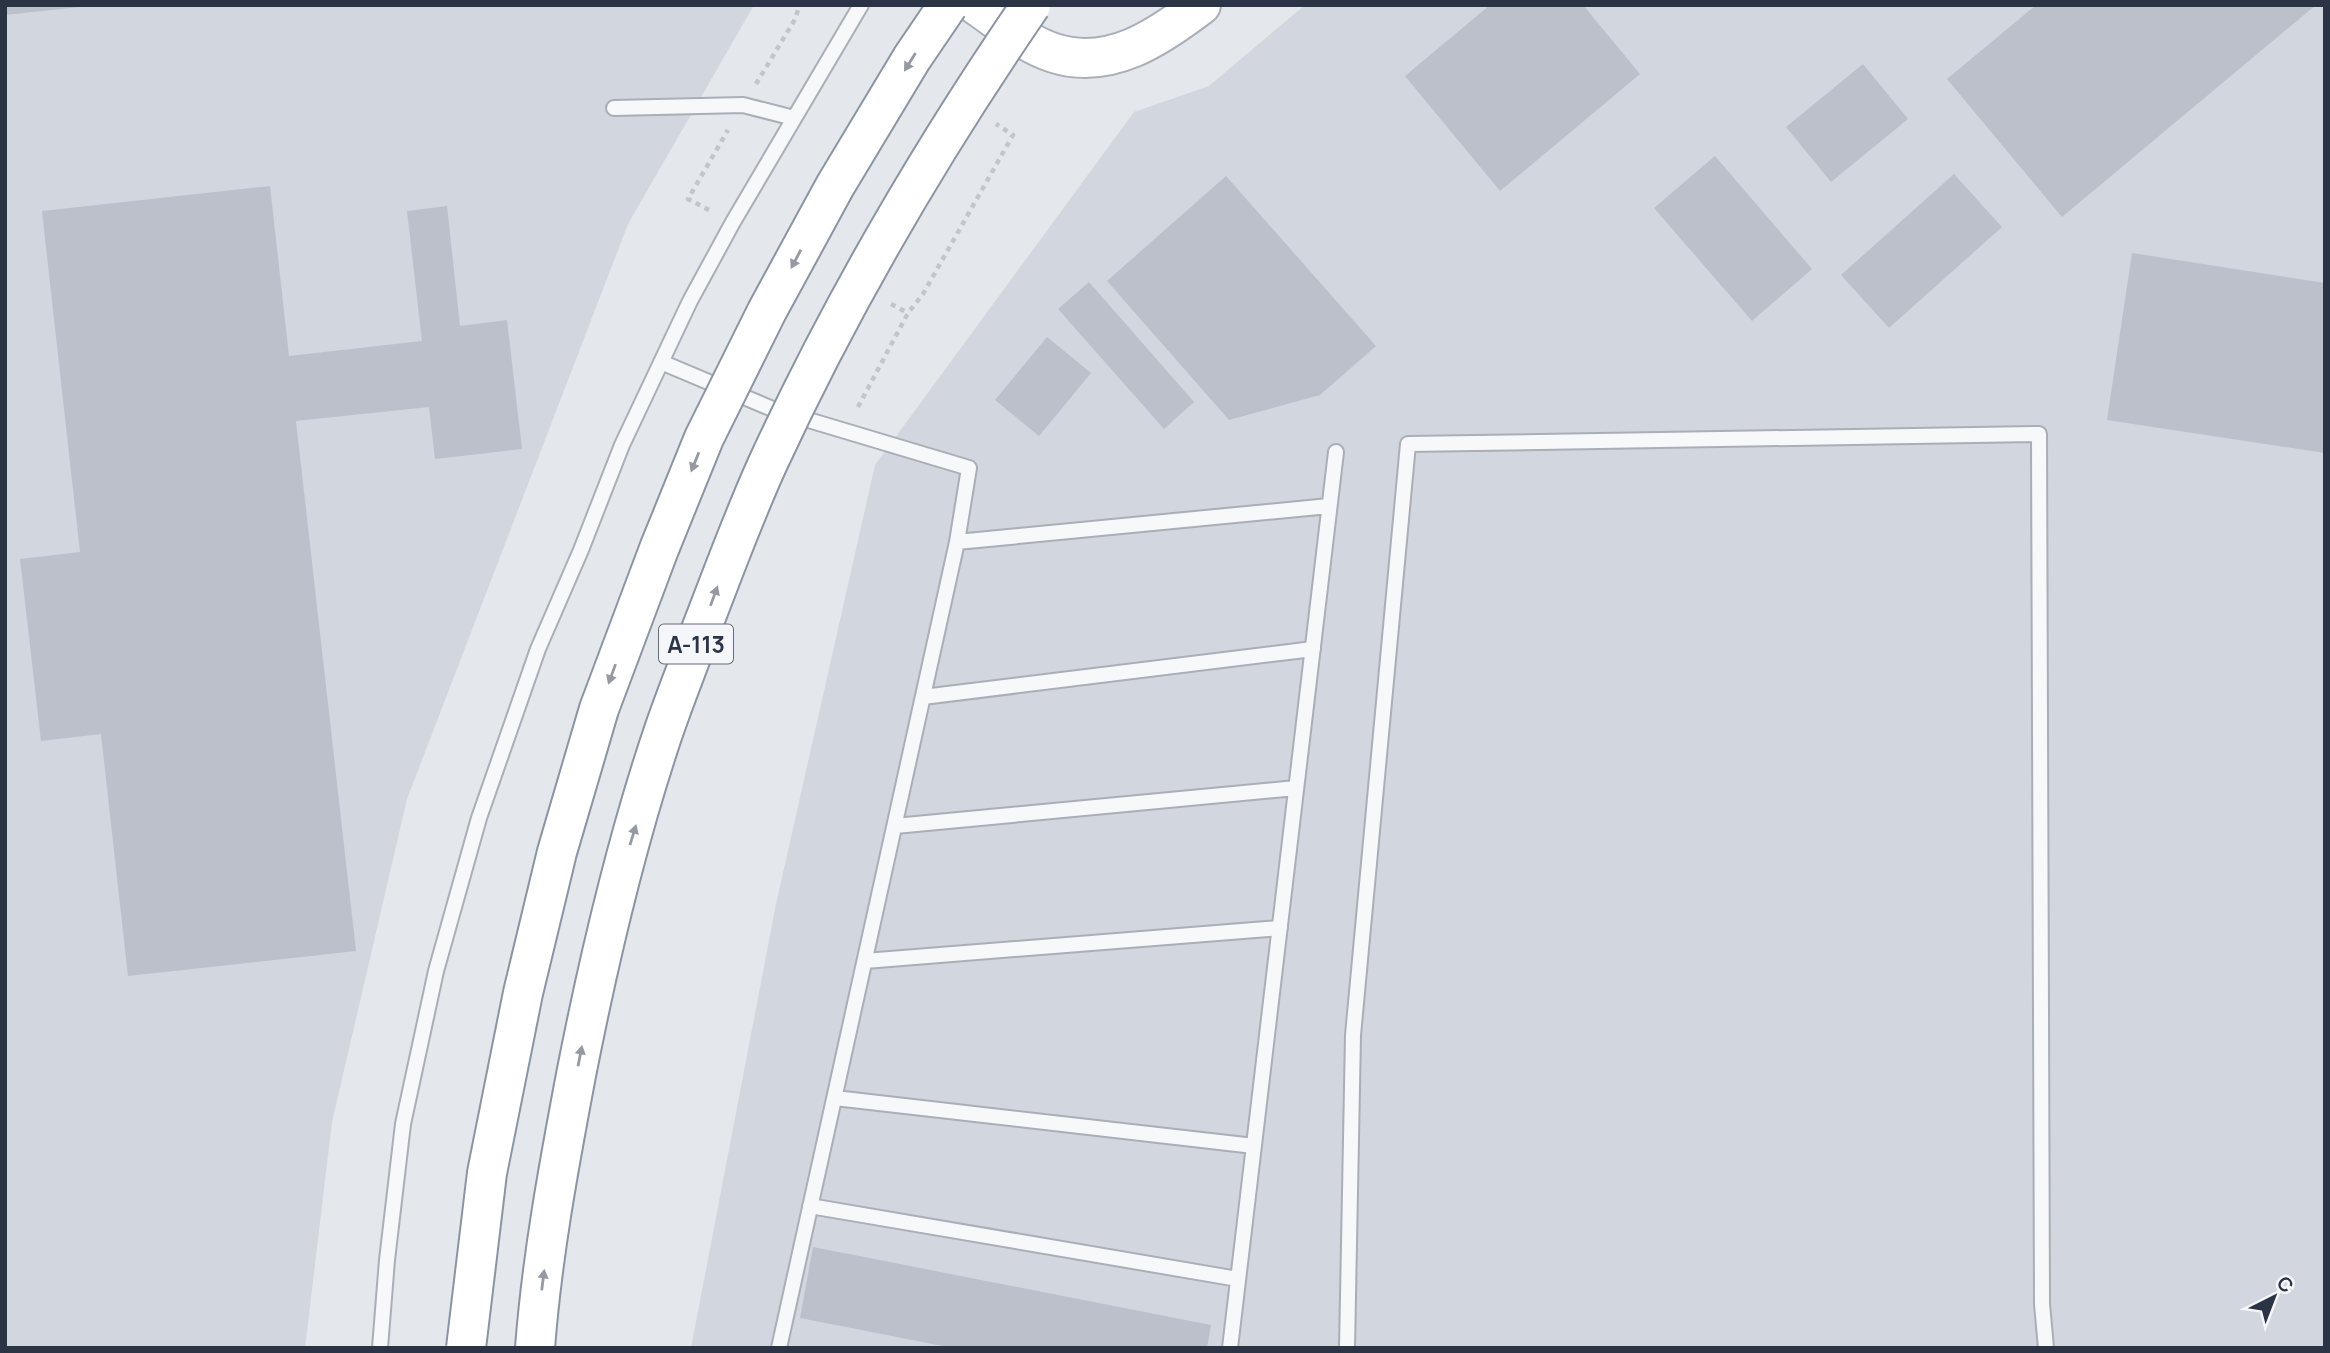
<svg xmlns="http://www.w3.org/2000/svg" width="2330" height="1353" font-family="Manrope,sans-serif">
<rect width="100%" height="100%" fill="#e4e7ec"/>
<path fill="#d2d6de" d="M5 5H754L628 224 407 799 332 1122 305 1348H5Z
M1305 5H2325V1348H691L776 904 875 465 1134 112 1209 86Z"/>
<path fill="#bbc0ca" d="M5 5H80V7L5 15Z
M1490 5H1583L1640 74 1500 191 1405 76Z
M2036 5H2316L2062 217 1947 79Z
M1863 64 1908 119 1831 182 1786 127Z
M1715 156 1812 269 1752 321 1654 208Z
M1954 174 2002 227 1889 328 1841 275Z
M1226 176 1376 346 1320 395 1229 420 1107 281Z
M270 186 289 356 422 341 407 211 447 206 460 326 507 320 522 449 435 459 429 407 296 421 356 951 128 976 101 734 41 741 20 559 80 552 42 211Z
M2132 253 2325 283V453L2107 420Z
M1089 282 1194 402 1164 429 1058 309Z
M1047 337 1091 373 1039 436 995 400Z
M813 1247 1211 1325 1207 1348H953L800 1318Z"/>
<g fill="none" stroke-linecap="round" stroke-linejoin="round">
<g stroke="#a9aeb7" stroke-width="18">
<path id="lane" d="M614 108 743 105 794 118
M661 362 775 410 969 468 957 542
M923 697 1313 649
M895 826 1296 788
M865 961 1280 928
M835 1098 1254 1146
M810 1206 1238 1279
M380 1348 387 1260 403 1124 436 971 479 818 538 649 581 550 622 445 690 301 733 222 861 5
M779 1348 957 542 1329 506
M1230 1348 1336 452
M1347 1348 1353 1035 1408 444 2039 434 2042 1304 2046 1348"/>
</g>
<g stroke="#a9aeb7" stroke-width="42">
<path id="secondary" d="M976 5C1001 22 1025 44 1054 53 1110 71 1159 37 1201 5"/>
</g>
<path stroke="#c2c5cb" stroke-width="4.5" stroke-dasharray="5 5" stroke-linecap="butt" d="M756 84 794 21 800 5
M709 210 688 199 728 130
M891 304 908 313
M858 407 908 313 923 294 1013 135 996 124"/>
<use href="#lane" stroke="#f7f8fa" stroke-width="14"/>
<use href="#secondary" stroke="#fff" stroke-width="38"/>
<g stroke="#8b94a3" stroke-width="42" stroke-linecap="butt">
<path id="highway-bridge" d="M466 1348 487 1173 523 993 557 852 599 709 659 549 704 438 767 311 835 186 912 58 948 5
M535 1348C542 1256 559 1165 576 1075 599 958 626 842 664 730 676 695 690 661 702 627 723 573 743 518 767 465 841 304 931 151 1031 5"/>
</g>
<use href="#highway-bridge" stroke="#fff" stroke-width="38"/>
</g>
<defs><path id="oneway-solid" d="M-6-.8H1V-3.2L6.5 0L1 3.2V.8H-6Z" transform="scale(1.75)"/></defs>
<g fill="#959aa2">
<use href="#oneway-solid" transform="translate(910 62) rotate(122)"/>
<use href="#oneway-solid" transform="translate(796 259) rotate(118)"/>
<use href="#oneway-solid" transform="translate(695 462) rotate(112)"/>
<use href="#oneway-solid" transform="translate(714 596) rotate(-70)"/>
<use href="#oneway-solid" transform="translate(612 674) rotate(110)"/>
<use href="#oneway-solid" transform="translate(633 835) rotate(-73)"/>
<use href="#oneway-solid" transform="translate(580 1056) rotate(-79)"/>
<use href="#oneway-solid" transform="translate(543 1280) rotate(-83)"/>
</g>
<g text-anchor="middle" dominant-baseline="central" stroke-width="6" stroke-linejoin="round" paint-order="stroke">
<rect fill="#f4f6f9" stroke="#676e7b" stroke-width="2" x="659" y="624.5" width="74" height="39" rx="5"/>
<g font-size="23" font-weight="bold" fill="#2b3445">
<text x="696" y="644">А-113</text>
</g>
</g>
<rect width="2330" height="1353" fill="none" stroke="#2b3445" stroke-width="14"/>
<g transform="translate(2274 1297) rotate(42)" stroke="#f4f6f9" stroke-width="5" paint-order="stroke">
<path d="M0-5L12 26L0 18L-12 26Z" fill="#2b3445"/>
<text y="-10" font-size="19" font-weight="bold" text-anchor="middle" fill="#2b3445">С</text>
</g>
</svg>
